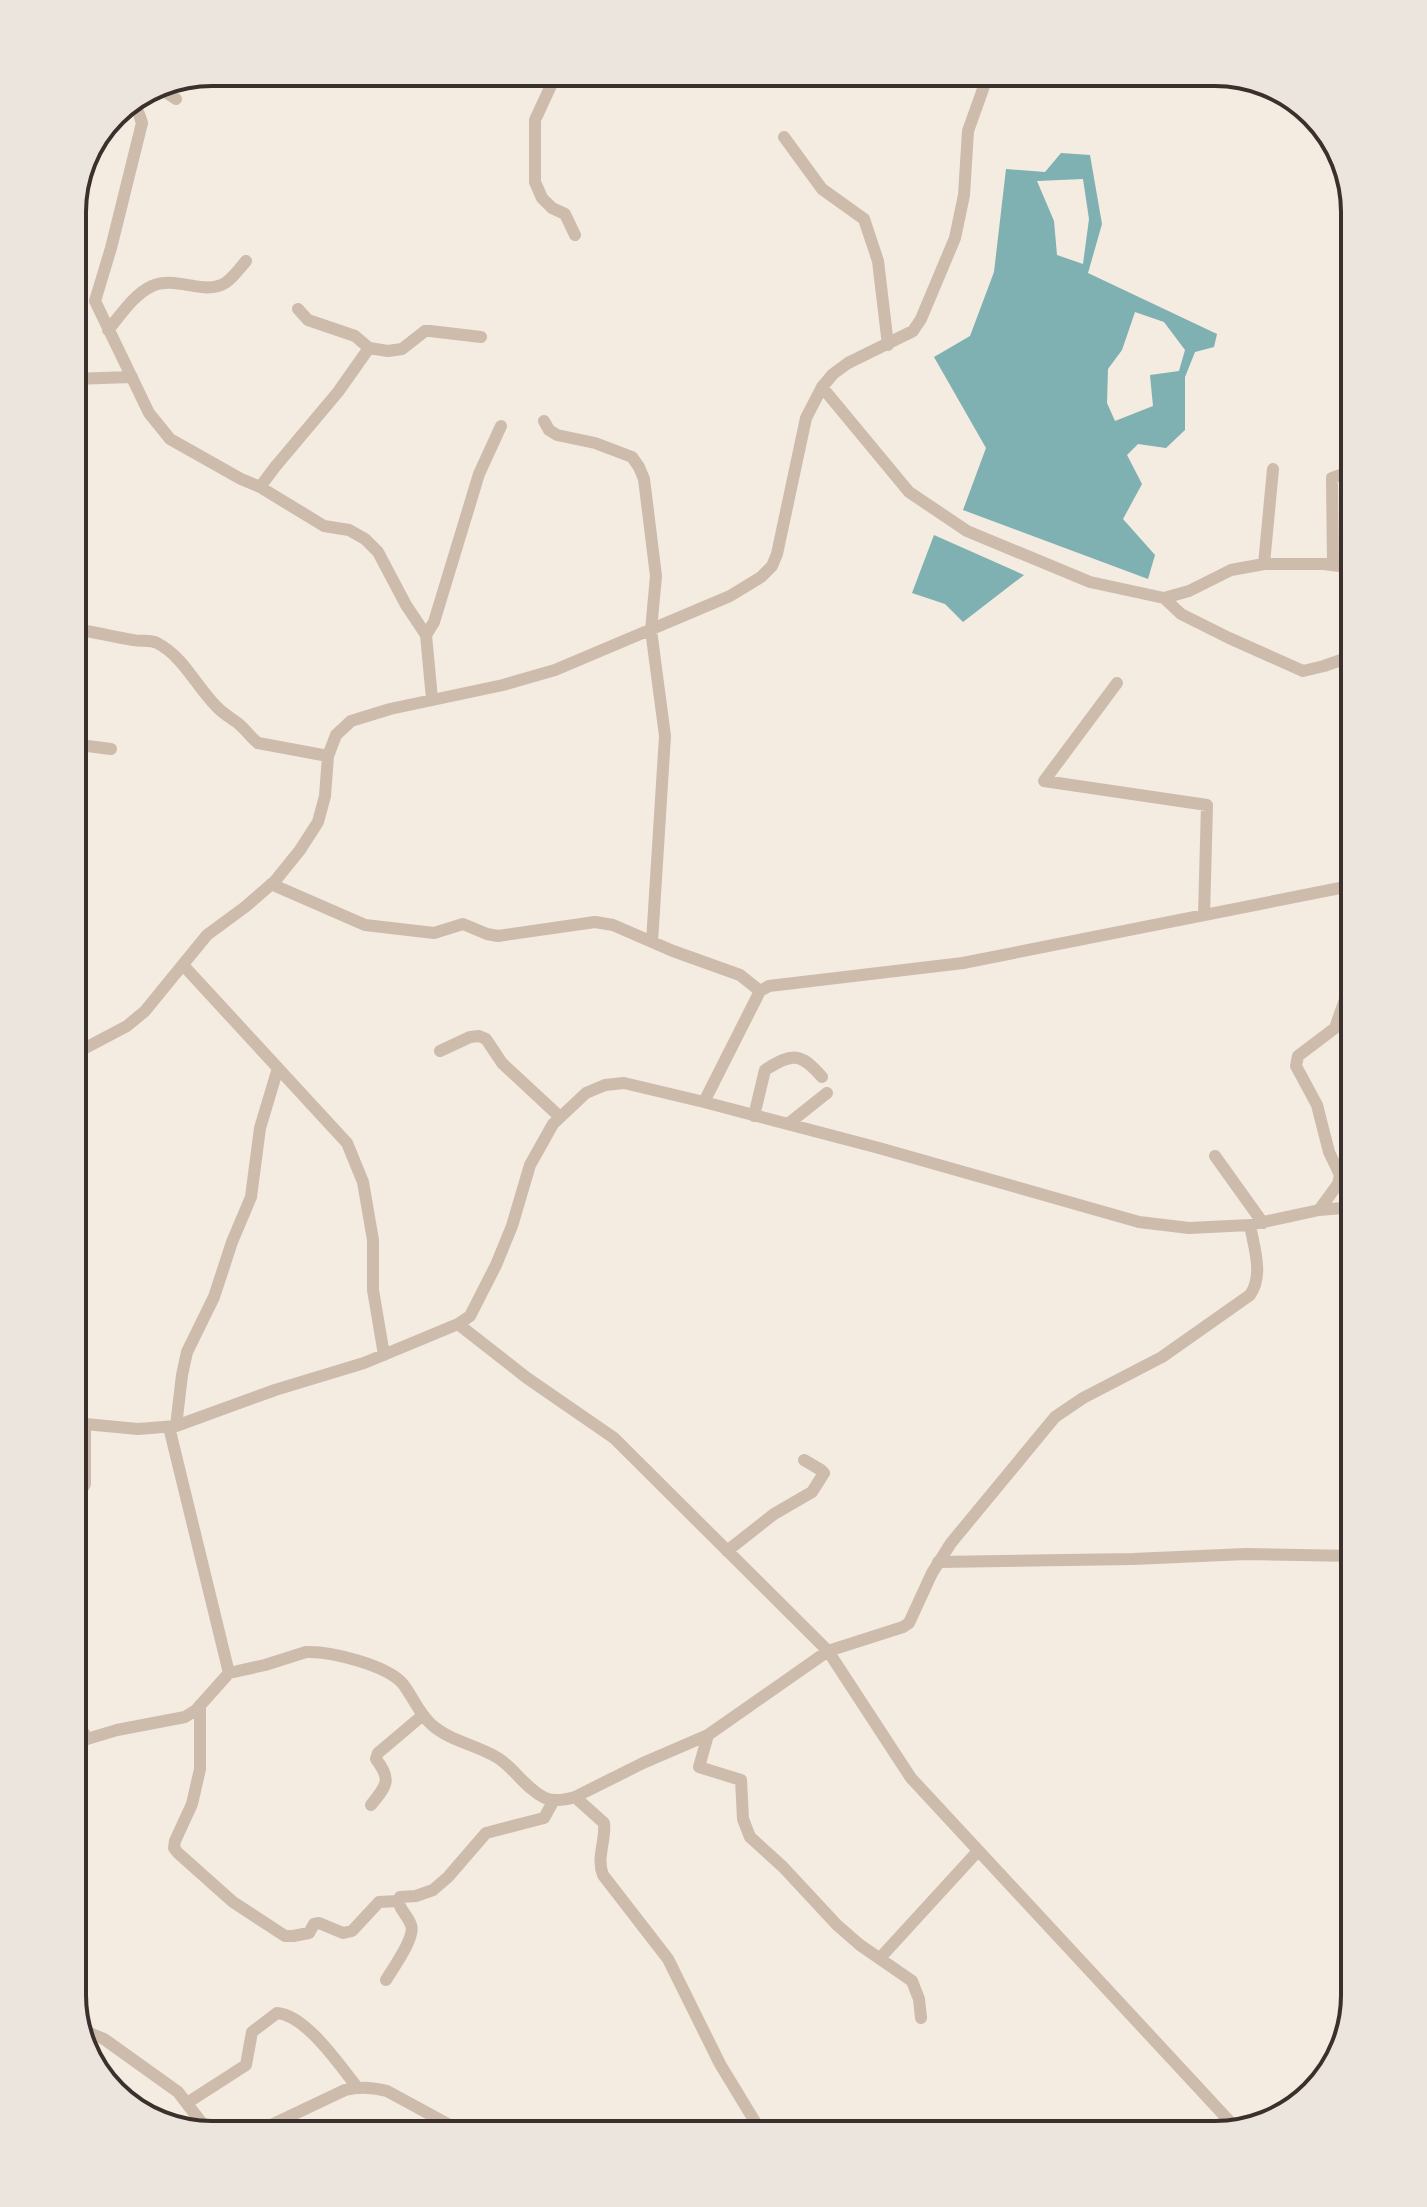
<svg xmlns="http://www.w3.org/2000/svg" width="1427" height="2207" font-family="'Varela Round',sans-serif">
<rect width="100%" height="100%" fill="#f4ebe1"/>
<path fill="#7fb0b2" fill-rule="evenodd" d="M1061 153 1090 155 1102 224 1088 273 1217 334 1214 347 1195 352 1185 377V430L1166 448 1138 444 1127 455 1142 484 1123 519 1155 555 1148 579 963 510 986 448 934 357 970 336 994 272 1006 169 1045 172ZM1083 179 1089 219 1083 264 1057 255 1054 221 1037 181ZM1135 312 1164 322 1185 350 1179 371 1150 375 1153 406 1115 421 1107 403 1108 369 1122 350Z
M934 535 1024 575 963 622 945 604 912 593Z"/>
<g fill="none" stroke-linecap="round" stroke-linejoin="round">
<path stroke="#cdbbac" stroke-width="12" d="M554 79 535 120V182L542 198 552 208 565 214 575 235
M155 85 176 99
M129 102 139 114 142 123 111 248 95 301 149 413 170 439 241 479 260 487 324 526 349 530 365 539 378 552 406 605 426 635 432 699
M784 137 822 189 864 219 878 261 888 345
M298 309 308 320 355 336 369 348 388 351 402 349 425 331H430L481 337
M108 330C121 315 133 295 152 286 175 275 205 296 225 283 233 278 240 268 246 261
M72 379 132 377
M822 387 909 492 967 531 1090 582 1164 598 1189 591 1231 570 1264 564H1324L1355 568
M544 421 549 430 557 435 595 443 632 457 639 467 644 479 656 576 651 630 665 736 652 942
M260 487 275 467 338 392 369 348
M1264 564 1273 469
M1333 565 1332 478 1349 472 1347 438 1355 434
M1164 598 1181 614 1229 638 1303 671 1324 666 1355 655
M72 629C93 631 112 637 133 640 142 642 149 639 157 643 183 656 196 686 216 706 223 714 233 719 240 725 247 731 251 738 258 743L328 756
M426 635 434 622 479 474 501 426
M1117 683 1044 781 1207 805 1204 915
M72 744 111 749
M271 884 365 925 434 933 463 924 487 934 498 936 595 922 613 925 673 951 740 975 760 991
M183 965 347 1143 363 1182 373 1240V1290L384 1355
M440 1051 470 1037 479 1036 486 1039 502 1063 560 1117
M72 1055 127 1026 145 1011 207 935 245 907 275 881 300 850 318 822 325 796 328 756 336 735 351 721 390 709 503 685 555 670 730 596 761 577 772 566 777 554 806 418 822 387 833 374 848 363 913 331 921 319 955 238 964 195 968 131 988 75
M704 1102 760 991 769 986 963 963 1355 885
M754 1116 765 1070C793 1052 801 1053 822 1077
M788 1124 827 1093
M1215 1156 1263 1223
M1319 1210 1338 1184 1340 1175 1329 1152 1317 1105 1296 1066 1298 1056 1335 1028 1355 971
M458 1324 527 1378 614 1438 828 1651 911 1778 1233 2125 1234 2131
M72 1416 85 1424 138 1429 176 1426 275 1390 364 1363 458 1324 470 1316 496 1265 512 1226 530 1165 553 1124 586 1093 605 1085 624 1083 704 1102 879 1148 1139 1222 1189 1228 1250 1225 1319 1210 1355 1207
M176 1426 182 1375 187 1352 214 1297 232 1242 251 1197 260 1128 278 1068
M169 1427 229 1673
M72 1507 85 1484V1424
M727 1551 774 1514 812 1492 824 1473 821 1470 804 1460
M938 1562 1133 1559 1246 1554 1355 1556
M200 1705V1769L192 1804 175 1841 174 1848 178 1853 233 1902 285 1936H293L309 1933 314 1924 319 1923 343 1933 352 1931 379 1902 398 1901
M72 1712 87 1739
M708 1735 699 1767 741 1780 743 1819 750 1837 783 1867 837 1925 860 1945 912 1981 919 1999 921 2018
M72 1746 87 1739 117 1730 185 1717 196 1710 229 1673 265 1665 306 1652C330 1651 387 1665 403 1684 413 1697 419 1714 432 1725 450 1741 477 1745 498 1758 515 1769 526 1789 545 1798 555 1802 565 1800 575 1797L643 1763 708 1735 828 1651 903 1627 909 1623 932 1573 951 1543 1055 1417 1083 1398 1162 1357 1250 1295C1264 1275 1254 1248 1250 1225
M575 1797 604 1823C606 1841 596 1858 603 1875L668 1959 720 2064 763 2135
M371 1805C387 1785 392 1780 376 1759L378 1753 423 1715
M880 1958 978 1851
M386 1980C393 1968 416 1937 411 1925 408 1916 400 1910 398 1901L400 1897 416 1896 433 1890 448 1877 486 1833 544 1818 554 1800
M80 2029 104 2039 178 2092 211 2135
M187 2103 246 2065 252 2032 277 2013C306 2015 340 2066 357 2087
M250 2135 345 2090C360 2086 372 2087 387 2091L468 2135"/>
</g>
<path d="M0 0H1427V2207H0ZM212 86H1215A126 126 0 0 1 1341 212V1995A126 126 0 0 1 1215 2121H212A126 126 0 0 1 86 1995V212A126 126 0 0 1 212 86Z" fill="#ece5de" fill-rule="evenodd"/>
<path fill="none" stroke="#3b302b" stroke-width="4" d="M212 86H1215A126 126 0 0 1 1341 212V1995A126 126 0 0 1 1215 2121H212A126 126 0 0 1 86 1995V212A126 126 0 0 1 212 86Z"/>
</svg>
